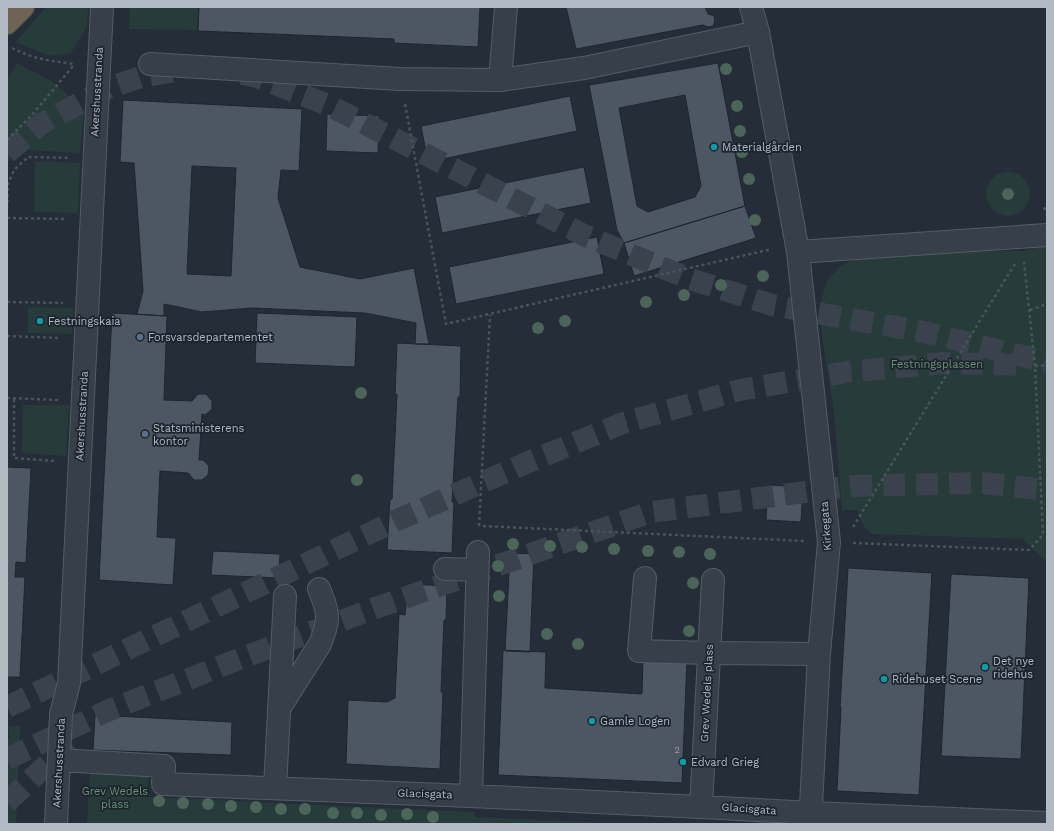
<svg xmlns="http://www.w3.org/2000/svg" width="1054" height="831" font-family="'Work Sans',sans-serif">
<rect width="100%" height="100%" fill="#242d38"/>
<path fill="#283b3b" d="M46 7H88L87 27 71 53 49 56 16 42Z
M130 7H198L197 30 129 29Z
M17 63 50 80 84 109 80 153 24 150 8 161 7 163V81Z
M35 161 80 163 78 213 34 212Z
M986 194a22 22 0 1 1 44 0a22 22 0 1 1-44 0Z
M1047 246V561L1042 558 1022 539 871 534 863 525 857 510H842L834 411 823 344 819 307 828 279 841 266 854 259 866 257 982 251H1023Z
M28 307 73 308 72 334 28 333Z
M23 405H69L66 456 22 453Z
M9 726H20L16 824H7V770Z
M90 769 149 772 147 797 474 812 475 817 635 824H87Z"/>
<path fill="#4c5763" stroke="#1e262f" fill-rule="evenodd" d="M199 7H480L478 47 394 43V39L198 31Z
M566 7H705L708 14 714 16 715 21 713 26 708 27 703 25 576 49Z
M718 63 745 206 624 243 617 230 589 85ZM685 95 701 186 695 197 648 212 637 206 619 108Z
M570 96 577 131 428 162 421 126Z
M123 100 302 109 299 171 281 170 278 198 300 267 360 279 414 268 429 344H415L416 323 365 313 252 308 202 312 164 304V316L137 314 143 291 134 163 120 162ZM192 166 236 168 231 276 187 274Z
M327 114 379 116 378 153 326 151Z
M584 167 591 203 442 233 435 197Z
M745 206 756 238 634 276 624 243Z
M597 237 604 274 456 304 449 267Z
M112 313 167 316 164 400 192 401 198 394H206L212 401V409L205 415 202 414 199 460H203L209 466 208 475 202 480H194L188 473 160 471 157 537 176 538 173 585 99 580Z
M257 313 357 317 355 367 255 363Z
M397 343 461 346 460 397H458L452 502H454L452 553 387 550 390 499H392L397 394H395Z
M7 467 31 468 26 563 16 562 15 577H25L20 677H7Z
M768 485 803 487 801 522 766 520Z
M213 551 280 554 279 578 211 575Z
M510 553 534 554 530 652 505 651Z
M848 568 932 573 919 795 837 791 841 707 840 708Z
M951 574 1029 578 1021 759 941 756Z
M408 584 447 586 446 620H444L441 692H443L440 769 346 764 348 700 387 702 395 698 399 614 405 615Z
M503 650 546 652 545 688 642 694 643 658 687 660 682 783 498 775Z
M95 715 232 722 231 755 93 750Z"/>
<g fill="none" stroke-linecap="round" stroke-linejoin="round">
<path stroke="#39424d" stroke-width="22" stroke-dasharray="22 11" stroke-linecap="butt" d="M242 74 257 77 328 105 586 236 690 279 772 305 924 332 1047 362
M7 153 41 124 108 88 141 77 182 70
M7 707 395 521 531 461 623 423 740 390 847 372 944 363 1023 365
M7 759 107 711 247 656 381 606 651 512 852 486 983 483 1047 490
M7 802 70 743"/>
<g stroke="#555d66" stroke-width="24">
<path id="minor" d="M751 7 758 32 798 252 829 542 819 654 810 824
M150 64 400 79 500 80 584 68 758 32
M500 80 506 7
M798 252 1047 235
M445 569 477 570
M645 578 639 651 709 653 819 654
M280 707 320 644C330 620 329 612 319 589
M59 760 164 766 163 784 471 796 721 808 811 813 1047 823
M275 788 285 596
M471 796 478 552
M701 807 713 580
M56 824 61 714 69 683 102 7"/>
</g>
<g stroke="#424a53" stroke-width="24">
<path id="highway" d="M7 23 23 7"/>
</g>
<path stroke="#455658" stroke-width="2.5" stroke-dasharray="3 3" stroke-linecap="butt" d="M12 48C34 59 50 61 74 64
M405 104 446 324 772 249
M7 140 32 115 73 66
M7 209 8 184 14 170 28 157 70 158
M1044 210 1047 204
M7 218 67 219
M7 302 63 303
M1030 310 1047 304
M7 336 61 338
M1035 366 1047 365
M7 398 58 400
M14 399V458L55 461
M479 526 490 315
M483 526 804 541
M853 527 1016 262
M853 543 1029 550 1043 535 1035 366 1024 262"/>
<use href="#minor" stroke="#373f48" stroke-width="22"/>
<use href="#highway" stroke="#6e6355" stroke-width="22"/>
</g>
<g fill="#4b6558">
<circle cx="726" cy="69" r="6"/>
<circle cx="737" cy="106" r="6"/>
<circle cx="740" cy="131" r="6"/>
<circle cx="742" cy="152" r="6"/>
<circle cx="749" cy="179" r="6"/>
<circle cx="1008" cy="194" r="6"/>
<circle cx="755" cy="220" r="6"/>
<circle cx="763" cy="276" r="6"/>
<circle cx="721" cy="285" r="6"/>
<circle cx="684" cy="295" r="6"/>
<circle cx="646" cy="302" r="6"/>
<circle cx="565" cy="321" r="6"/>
<circle cx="538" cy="328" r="6"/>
<circle cx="361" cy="393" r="6"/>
<circle cx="357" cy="480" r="6"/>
<circle cx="513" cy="544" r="6"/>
<circle cx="550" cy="546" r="6"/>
<circle cx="582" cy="547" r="6"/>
<circle cx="614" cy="549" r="6"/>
<circle cx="648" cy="551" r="6"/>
<circle cx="679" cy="552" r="6"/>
<circle cx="710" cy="554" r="6"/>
<circle cx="498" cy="566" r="6"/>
<circle cx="693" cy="583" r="6"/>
<circle cx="499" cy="596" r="6"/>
<circle cx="689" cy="631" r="6"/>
<circle cx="547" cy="634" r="6"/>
<circle cx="578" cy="644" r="6"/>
<circle cx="159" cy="801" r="6"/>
<circle cx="183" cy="803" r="6"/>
<circle cx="208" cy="804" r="6"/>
<circle cx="231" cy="806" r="6"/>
<circle cx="256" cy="807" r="6"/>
<circle cx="281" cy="809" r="6"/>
<circle cx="305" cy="809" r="6"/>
<circle cx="333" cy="813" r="6"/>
<circle cx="357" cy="813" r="6"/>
<circle cx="407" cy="814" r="6"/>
<circle cx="381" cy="815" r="6"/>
<circle cx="433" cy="817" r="6"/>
</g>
<g fill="#0f9aa8" stroke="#1c242d" stroke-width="1.5">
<circle cx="714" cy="147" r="4"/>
<circle cx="40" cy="321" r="4"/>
<circle cx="985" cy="667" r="4"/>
<circle cx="884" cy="679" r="4"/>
<circle cx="592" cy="721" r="4"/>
<circle cx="683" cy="762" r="4"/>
</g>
<g fill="#5c6f8a" stroke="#1c242d" stroke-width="1.5">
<circle cx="140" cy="337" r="4"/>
<circle cx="145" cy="434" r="4"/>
</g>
<g text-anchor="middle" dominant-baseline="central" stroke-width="3.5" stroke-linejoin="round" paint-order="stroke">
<g font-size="9" fill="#98a1ac">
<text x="677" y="750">2</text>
</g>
<g font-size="11" fill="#b2bac4" stroke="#1c242d">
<text transform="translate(97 92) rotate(-87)">Akershusstranda</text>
<text transform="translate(82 416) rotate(-87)">Akershusstranda</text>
<text transform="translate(826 526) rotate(-94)">Kirkegata</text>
<text transform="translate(707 693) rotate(-87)">Grev Wedels plass</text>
<text transform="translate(59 763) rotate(-87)">Akershusstranda</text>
<text transform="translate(425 794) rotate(2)">Glacisgata</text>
<text transform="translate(749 809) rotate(4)">Glacisgata</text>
</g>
<g font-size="11" fill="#b2bac4" stroke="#1c242d" text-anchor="start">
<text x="722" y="147">Materialgården</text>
<text x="48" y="321">Festningskaia</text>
<text x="148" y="337">Forsvarsdepartementet</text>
<text x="153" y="428">Statsministerens<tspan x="153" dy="13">kontor</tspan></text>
<text x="993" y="661">Det nye<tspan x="993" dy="13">ridehus</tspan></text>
<text x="892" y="679">Ridehuset Scene</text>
<text x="600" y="721">Gamle Logen</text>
<text x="691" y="762">Edvard Grieg</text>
</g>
<g font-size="11" fill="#6b9373" stroke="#1c242d">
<text x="937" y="364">Festningsplassen</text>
<text x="115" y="791">Grev Wedels<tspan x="115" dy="13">plass</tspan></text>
</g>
</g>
<rect width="1054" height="831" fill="none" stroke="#b2bac4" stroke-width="16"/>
</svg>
